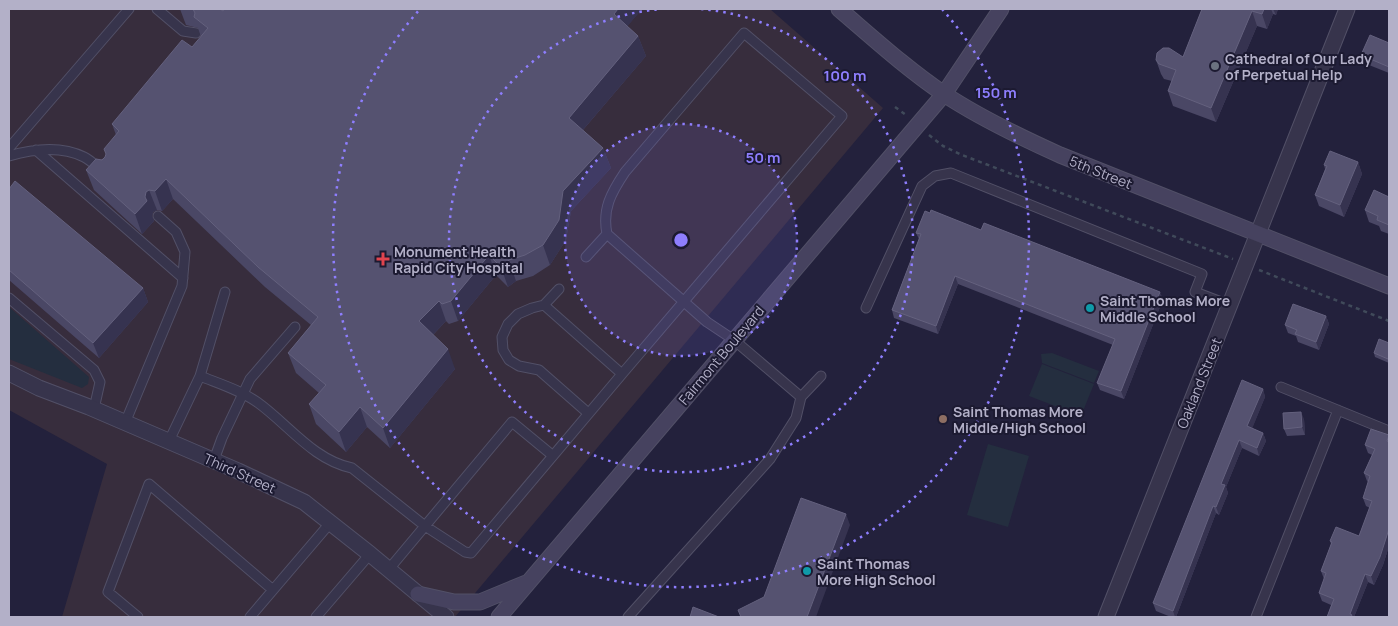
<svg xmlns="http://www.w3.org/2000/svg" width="1398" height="626" font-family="Manrope,sans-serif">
<rect width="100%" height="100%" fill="#23213c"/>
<path fill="#372d3d" d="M9 9H770L883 108 455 617H62L107 464 9 410Z"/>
<path fill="#242e3f" d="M9 307 89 377 88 384 82 388 9 359Z
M1052 353 1099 371 1094 383 1042 363 1041 354Z
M1042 364 1094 384 1081 416 1029 396Z
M988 444 1029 456 1008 527 967 515Z"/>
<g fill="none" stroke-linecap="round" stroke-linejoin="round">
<g stroke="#525067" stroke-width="11">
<path id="lane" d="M157 9 183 31 196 33
M9 148 129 9
M36 150 183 278
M9 156C33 149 60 145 84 157 90 160 95 165 100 169
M586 257 607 234 707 322 734 340 801 397 796 418 770 459 628 617
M559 289 544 305 532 308 518 314 508 324 502 337 503 350 509 360 519 366 539 370 588 413
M9 298 94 370 100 382 94 409
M544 305 622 374 842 116 744 33 625 172C611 193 602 209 607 234
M866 308 922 186 935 176 951 173 1202 274 1195 292 1229 305
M200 376C220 384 240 390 257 402 288 424 313 460 352 468L425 526 465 552 471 553 622 374
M1281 387 1389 431
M801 397 821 376
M125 423 182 286 185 252 176 232 158 216
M169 441 200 376 225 292
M214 460 222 438 250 379 295 327
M389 569 512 422 552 455
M138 617 108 592 149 484 273 590
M250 617 331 522
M316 617 370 554
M1256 617 1338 410"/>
</g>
<g stroke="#525067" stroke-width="17">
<path id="street" d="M9 373 39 388 89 407 238 471 304 502 370 554 446 617
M1106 617 1347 9"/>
</g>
<g stroke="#525067" stroke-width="17">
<path id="secondary" d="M839 9C873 38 907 69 944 94 980 118 1020 137 1060 155L1389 286
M418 594 454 602H480L526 583
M499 617 944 94 1001 9"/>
</g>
<path stroke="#404a5a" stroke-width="2.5" stroke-dasharray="4 4" stroke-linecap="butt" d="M730 9 732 10
M895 107 906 115
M929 135 943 146 962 155 1233 259
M1259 270 1389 321"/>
<use href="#lane" stroke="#37344c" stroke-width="9"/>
<use href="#street" stroke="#37344c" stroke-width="15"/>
<use href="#secondary" stroke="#46425f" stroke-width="15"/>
</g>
<path fill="#4a4765" d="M180 9H220L223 11 224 9H642L627 26 638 36 646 56 583 130 603 148 611 168 571 211 566 240 550 265 533 276 516 281 508 287 496 275 458 321 449 324 446 321 433 335 455 369 390 448 367 427 346 452 316 424 309 404 319 393 296 373 288 353 311 325 265 287 173 199 162 211 157 210 153 212 152 216 154 221 142 234 94 190 86 170 105 157 116 135 112 124 192 47 201 37 198 28 186 25Z
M1202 9H1278L1276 15 1273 14 1267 29 1257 26 1216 122 1173 106 1168 91 1172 81 1164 79 1161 74 1156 60 1183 57Z
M1389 43V73L1364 63 1361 55Z
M1358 162 1362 174 1344 217 1319 206 1315 195 1325 169 1324 165Z
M9 189 143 288 148 302 99 358 9 280Z
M1389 197V234L1381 231 1379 226 1369 222 1365 210Z
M981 230 1163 299 1124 399 1100 390 1097 383 1113 345 958 284 938 334 894 318 892 310 919 239 916 233Z
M1326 316 1329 324 1319 350 1298 342 1296 336 1288 333 1285 325Z
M1389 343V363L1375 357 1374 353Z
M1263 389 1265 397 1252 428 1263 433 1266 441 1259 456 1242 448 1226 487 1228 493 1219 515 1216 513 1176 617H1171L1156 611 1153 603Z
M1304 419 1305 435 1287 436 1284 429Z
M1389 435V546L1383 565 1374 585 1368 582 1354 617H1327L1331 605 1322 601 1319 593 1324 579 1321 571 1331 544 1330 541 1359 536 1370 508 1366 506 1363 498 1368 482 1367 481 1364 473 1372 455 1368 453 1365 445Z"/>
<path fill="#363350" d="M618 9H642L621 34 614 14Z
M1264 9H1271L1273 14 1267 29 1262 14Z
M1273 9H1278L1276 15Z
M1252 11 1257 26 1216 122 1211 108Z
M638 36 646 56 576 138 569 118Z
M603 148 611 168 571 211 566 240 550 265 543 245 563 191Z
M1358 162 1362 174 1344 217 1340 205Z
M166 179 173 199 162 211 155 191Z
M149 190 157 210 153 212 152 216 154 221 142 234 135 214 145 197 146 192Z
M489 255 496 275 458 321 451 301Z
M509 260 516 281 508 287 501 267Z
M955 276 958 284 938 334 936 326Z
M143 288 148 302 99 358 93 343Z
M1160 292 1163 299 1124 399 1121 391Z
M439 301 446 321 427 341 419 321Z
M1326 316 1329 324 1319 350 1316 342Z
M448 349 455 369 390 448 383 428Z
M1263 389 1265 397 1250 434 1247 426Z
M360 407 367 427 346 452 339 432Z
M1301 412 1304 419 1305 435 1302 427Z
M1263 433 1266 441 1259 456 1257 448Z
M1239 440 1242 448 1226 487 1228 493 1219 515 1216 507 1221 484Z
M1213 506 1216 513 1176 617H1175L1173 611Z
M846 514 850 525 816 617H807Z
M1389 529V546L1383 565 1374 585 1371 576Z
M1365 574 1368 582 1354 617H1351L1350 614Z"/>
<path fill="#555270" stroke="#64617e" d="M193 9H220L223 11 224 9H618L614 14 638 36 569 118 603 148 563 191 559 220 543 245 525 255 509 260 501 267 489 255 451 301 442 304 439 301 419 321 448 349 383 428 360 407 339 432 309 404 326 385 288 353 318 317 258 267 166 179 155 191 149 190 146 192 145 197 147 201 135 214 86 170 96 159 102 160 105 157 106 154 104 149 119 131 112 124 182 40 192 47 208 28 194 17 195 13Z
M1202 9H1264L1262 14 1252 11 1211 108 1168 91 1176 70 1159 64 1156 60 1157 53 1163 48H1169L1183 57Z
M1370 35 1389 43V67L1361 55Z
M1330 151 1358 162 1340 205 1315 195 1327 166 1324 165Z
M15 181 143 288 93 343 9 270V189Z
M1374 190 1389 197V225L1377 220 1378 216 1365 210Z
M931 210 981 230 984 223 1160 292 1121 391 1097 383 1115 339 955 276 936 326 892 310 921 234 916 233 925 211 930 213Z
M1293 304 1326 316 1316 342 1295 334 1297 330 1285 325Z
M1379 339 1389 343V356L1388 359 1374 353Z
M1242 380 1263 389 1247 426 1263 433 1257 448 1239 440 1221 484 1225 485 1216 507 1213 506 1173 611 1153 603Z
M1301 412 1302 427 1284 429 1283 413Z
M1371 429 1389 435 1387 441 1389 442V529L1380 557 1371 576 1365 574 1350 614 1352 615 1351 617H1327L1334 599 1319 593 1326 573 1321 571 1332 542 1330 541 1336 527 1359 536 1372 501 1363 498 1370 476 1364 473 1375 449 1365 445Z
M801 498 846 514 807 617H741L738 610 764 597Z
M693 607 719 617H690Z"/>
<circle cx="681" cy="240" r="116" fill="#8e7efe" fill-opacity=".12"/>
<g fill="none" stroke="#8e7efe" stroke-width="2.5" stroke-dasharray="2.5 5">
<circle cx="681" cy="240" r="116"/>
<path d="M701 9A232 232 0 1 1 661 9"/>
<path d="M942 9A348 348 0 1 1 420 9"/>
</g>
<circle fill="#6b7280" stroke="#1c1a31" stroke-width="2" cx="1215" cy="66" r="5"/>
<path fill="#e0444e" stroke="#1c1a31" stroke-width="2" d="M380.5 251.5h5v5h5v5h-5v5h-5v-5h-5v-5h5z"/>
<g fill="#0f9aa8" stroke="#1c1a31" stroke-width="2">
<circle cx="1090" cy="308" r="5"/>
<circle cx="807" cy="571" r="5"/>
</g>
<circle fill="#8d6e63" stroke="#1c1a31" stroke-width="2" cx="943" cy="419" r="5"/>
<g text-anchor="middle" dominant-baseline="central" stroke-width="4" stroke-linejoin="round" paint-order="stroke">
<g font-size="14" font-weight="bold" fill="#b3b0c8" stroke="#1c1a31" text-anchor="start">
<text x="1225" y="58">Cathedral of Our Lady<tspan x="1225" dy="16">of Perpetual Help</tspan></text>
<text x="394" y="251">Monument Health<tspan x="394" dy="16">Rapid City Hospital</tspan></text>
<text x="1100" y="300">Saint Thomas More<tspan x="1100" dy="16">Middle School</tspan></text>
<text x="953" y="411">Saint Thomas More<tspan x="953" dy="16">Middle/High School</tspan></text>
<text x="817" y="563">Saint Thomas<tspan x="817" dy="16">More High School</tspan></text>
</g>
<g font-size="14" fill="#b3b0c8" stroke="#1c1a31">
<text transform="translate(1101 172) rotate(22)">5th Street</text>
<text transform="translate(721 355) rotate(-50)">Fairmont Boulevard</text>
<text transform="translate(1199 383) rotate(-68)">Oakland Street</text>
<text transform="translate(240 473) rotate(24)">Third Street</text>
</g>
</g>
<circle cx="681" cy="240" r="8" fill="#8e7efe" stroke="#1c1a31" stroke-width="2.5"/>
<g font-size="15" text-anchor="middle" font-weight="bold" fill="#8e7efe" stroke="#1c1a31" stroke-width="4" stroke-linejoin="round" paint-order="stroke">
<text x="845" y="81">100 m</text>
<text x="996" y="98">150 m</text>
<text x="763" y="163">50 m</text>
</g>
<rect width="1398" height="626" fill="none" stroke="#b3b0c8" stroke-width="20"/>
</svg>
